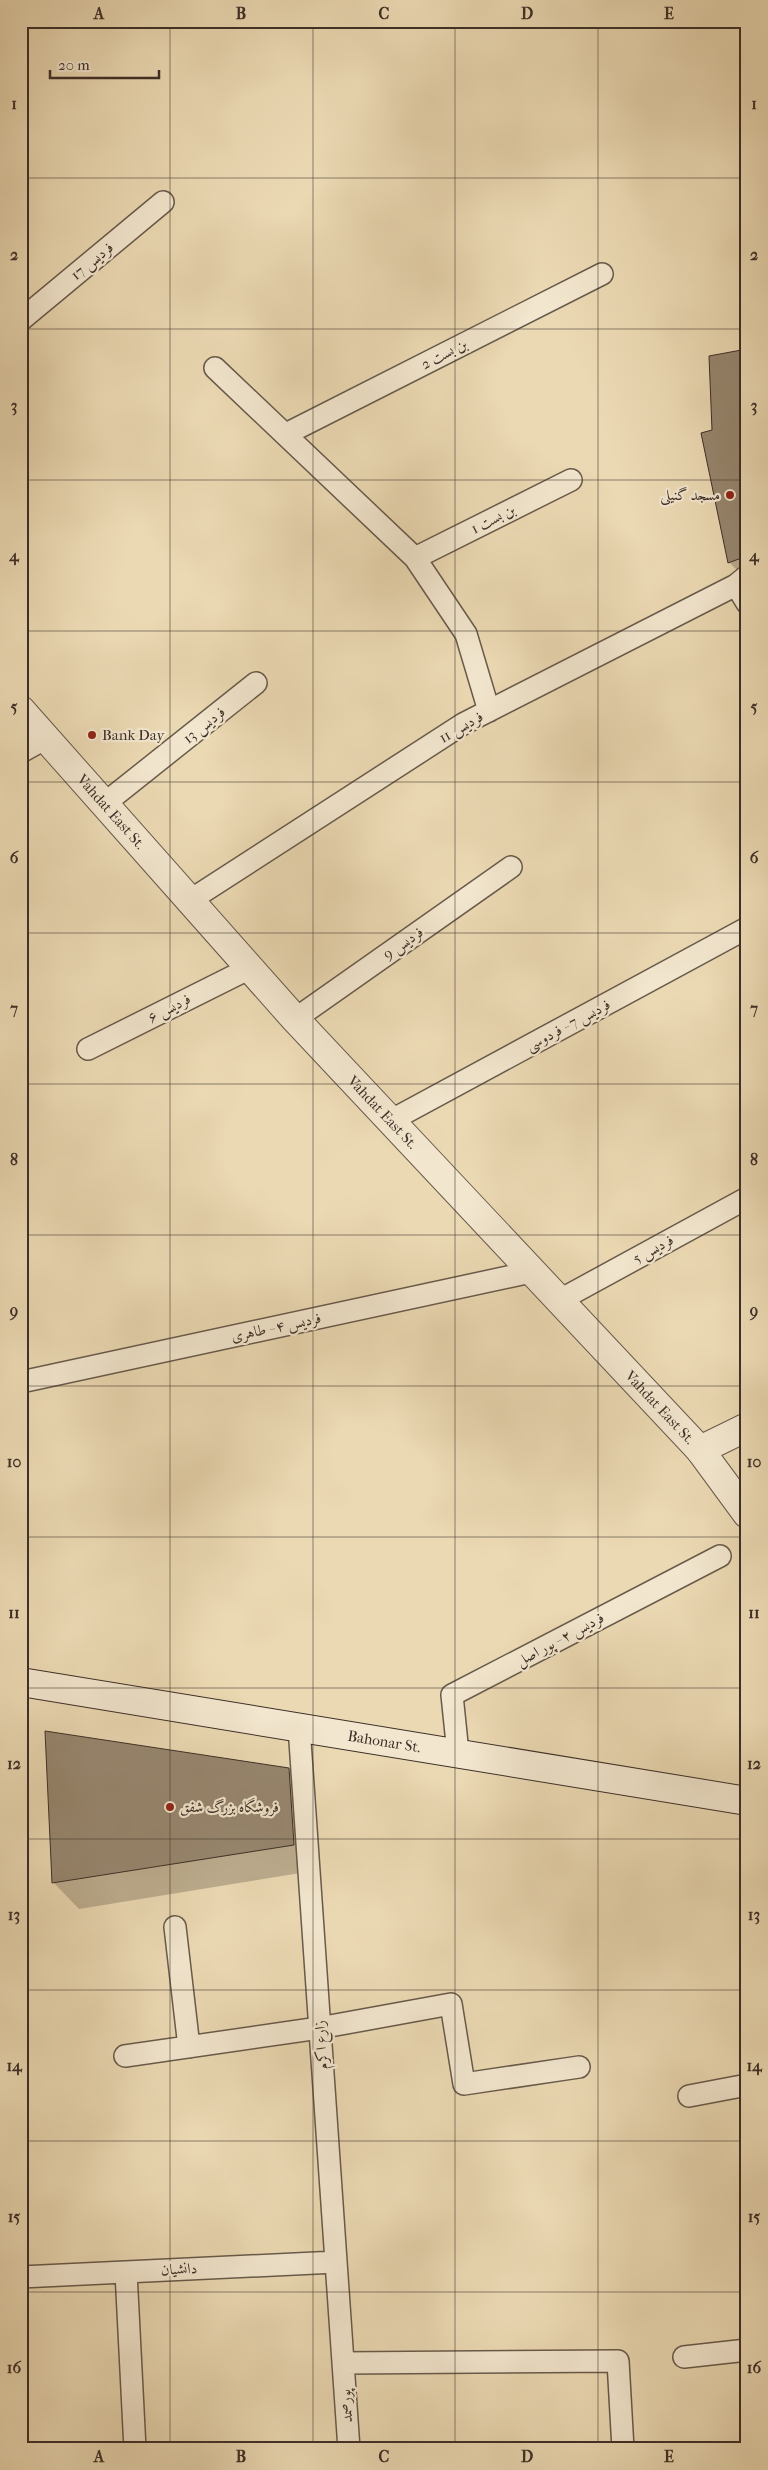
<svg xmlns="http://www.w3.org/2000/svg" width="768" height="2470" font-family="'IM FELL French Canon',Amiri,serif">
<rect width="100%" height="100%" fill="#ebd9b3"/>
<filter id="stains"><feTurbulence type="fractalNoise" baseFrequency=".004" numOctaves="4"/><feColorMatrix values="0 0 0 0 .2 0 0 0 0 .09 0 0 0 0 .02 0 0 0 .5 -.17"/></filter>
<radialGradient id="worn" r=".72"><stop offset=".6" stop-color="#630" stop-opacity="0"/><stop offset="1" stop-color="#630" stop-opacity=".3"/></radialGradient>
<path fill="#0003" d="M747 350V576L744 577 729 562 713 431Z
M288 1770 315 1796 319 1870 79 1909 53 1882Z"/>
<path fill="#978770" stroke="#3d2f28" d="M747 349V556L728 563 701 433 712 430 709 356Z
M45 1731 289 1768 294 1845 52 1883Z"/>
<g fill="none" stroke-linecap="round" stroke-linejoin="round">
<g stroke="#685a4b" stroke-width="24">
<path id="service" d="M21 320 163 202
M215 368 415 558 466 634 489 711
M286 434 602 274
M415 558 571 480
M736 585 747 603
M21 752 46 738
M104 804 256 683
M189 901 463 724 736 585 747 576
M295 1019 511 867
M88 1049 250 968
M390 1121 747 928
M560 1300 747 1198
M21 1382 531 1272
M299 1727 349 2449
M458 1753 452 1695 720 1556
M175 1927 189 2047
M125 2056 319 2028 451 2004 464 2084 579 2067
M689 2096 747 2085
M126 2272 135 2449
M21 2277 336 2262
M684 2357 747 2350
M343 2363 618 2361 623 2449"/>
</g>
<g stroke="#685a4b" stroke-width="30">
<path id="minor" d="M700 1450 747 1427"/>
</g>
<g stroke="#685a4b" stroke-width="30">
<g id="tertiary">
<path id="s1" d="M21 710 295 1019 700 1450 747 1514"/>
</g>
</g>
<g stroke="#3d2f28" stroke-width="30">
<g id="secondary">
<path id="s2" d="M21 1682 747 1801"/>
</g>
</g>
<use href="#service" stroke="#f2e6ce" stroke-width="21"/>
<use href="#minor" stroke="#f2e6ce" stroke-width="28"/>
<use href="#tertiary" stroke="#f2e6ce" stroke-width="28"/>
<use href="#secondary" stroke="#f2e6ce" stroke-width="28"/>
</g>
<path fill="none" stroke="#3d2f28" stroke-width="1" stroke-opacity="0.55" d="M170 21V2449M313 21V2449M455 21V2449M598 21V2449M21 178H747M21 329H747M21 480H747M21 631H747M21 782H747M21 933H747M21 1084H747M21 1235H747M21 1386H747M21 1537H747M21 1688H747M21 1839H747M21 1990H747M21 2141H747M21 2292H747"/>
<g fill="#8f2418" stroke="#f2e6ce" stroke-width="2">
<circle cx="730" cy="495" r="5"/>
<circle cx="92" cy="735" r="5"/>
<circle cx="170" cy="1807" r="5"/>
</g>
<g text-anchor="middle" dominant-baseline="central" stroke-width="4.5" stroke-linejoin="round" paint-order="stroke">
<g font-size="15" fill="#3d2f28" stroke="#f2e6ce">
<text transform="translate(92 261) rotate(-40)">فردیس 17</text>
<text transform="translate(444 354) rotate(-27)">بن بست 2</text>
<text transform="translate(493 519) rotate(-27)">بن بست 1</text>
<text transform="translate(204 725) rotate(-39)">فردیس 13</text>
<text transform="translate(461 727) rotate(-30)">فردیس 11</text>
<text stroke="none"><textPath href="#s1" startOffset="136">Vahdat East St.</textPath></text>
<text transform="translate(403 943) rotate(-35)">فردیس 9</text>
<text transform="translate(169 1008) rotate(-27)">فردیس ۶</text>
<text transform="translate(568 1025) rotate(-28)">فردیس 7 - فردوسی</text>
<text stroke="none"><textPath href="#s1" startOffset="541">Vahdat East St.</textPath></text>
<text transform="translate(653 1249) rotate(-29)">فردیس 5</text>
<text transform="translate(276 1327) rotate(-12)">فردیس ۴ - طاهری</text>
<text stroke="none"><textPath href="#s1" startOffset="946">Vahdat East St.</textPath></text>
<text transform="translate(560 1639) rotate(-28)">فردیس ۲ - پور اصل</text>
<text stroke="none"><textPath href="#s2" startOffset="368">Bahonar St.</textPath></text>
<text transform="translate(321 2045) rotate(-94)">زارع اکرم</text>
<text transform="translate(179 2269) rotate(-3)">دانشیان</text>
<text transform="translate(346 2406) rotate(-94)">پورصمد</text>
</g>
<g font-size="15" fill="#3d2f28" stroke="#f2e6ce" text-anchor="start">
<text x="720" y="495" text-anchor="end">مسجد گنیلی</text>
<text x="102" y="735">Bank Day</text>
<text x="180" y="1807">فروشگاه بزرگ شفق</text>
</g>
</g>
<rect width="768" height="2470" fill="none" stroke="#ebd9b3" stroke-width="55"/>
<path d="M50 70v8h109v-8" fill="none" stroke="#3d2f28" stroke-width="2.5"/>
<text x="58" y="70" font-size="15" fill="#3d2f28" stroke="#f2e6ce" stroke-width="4" paint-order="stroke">20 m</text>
<rect x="28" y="28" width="712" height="2414" fill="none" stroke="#3d2f28" stroke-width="2"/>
<g font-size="16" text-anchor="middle" font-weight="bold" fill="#3d2f28">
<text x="99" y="19">A</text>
<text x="241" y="19">B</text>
<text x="384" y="19">C</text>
<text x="527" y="19">D</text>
<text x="669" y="19">E</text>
<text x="14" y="109">1</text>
<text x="754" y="109">1</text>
<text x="14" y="260">2</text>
<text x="754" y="260">2</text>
<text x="14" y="411">3</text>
<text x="754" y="411">3</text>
<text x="14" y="561">4</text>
<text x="754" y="561">4</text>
<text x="14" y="712">5</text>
<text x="754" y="712">5</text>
<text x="14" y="863">6</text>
<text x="754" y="863">6</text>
<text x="14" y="1014">7</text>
<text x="754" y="1014">7</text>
<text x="14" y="1165">8</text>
<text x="754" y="1165">8</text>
<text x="14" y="1316">9</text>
<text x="754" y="1316">9</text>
<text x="14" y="1467">10</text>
<text x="754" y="1467">10</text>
<text x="14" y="1618">11</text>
<text x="754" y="1618">11</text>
<text x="14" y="1769">12</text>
<text x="754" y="1769">12</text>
<text x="14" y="1920">13</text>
<text x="754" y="1920">13</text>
<text x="14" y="2071">14</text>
<text x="754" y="2071">14</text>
<text x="14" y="2222">15</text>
<text x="754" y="2222">15</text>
<text x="14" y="2373">16</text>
<text x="754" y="2373">16</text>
<text x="99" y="2462">A</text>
<text x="241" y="2462">B</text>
<text x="384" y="2462">C</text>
<text x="527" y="2462">D</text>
<text x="669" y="2462">E</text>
</g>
<rect width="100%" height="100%" filter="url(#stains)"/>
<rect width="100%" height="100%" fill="url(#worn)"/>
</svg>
